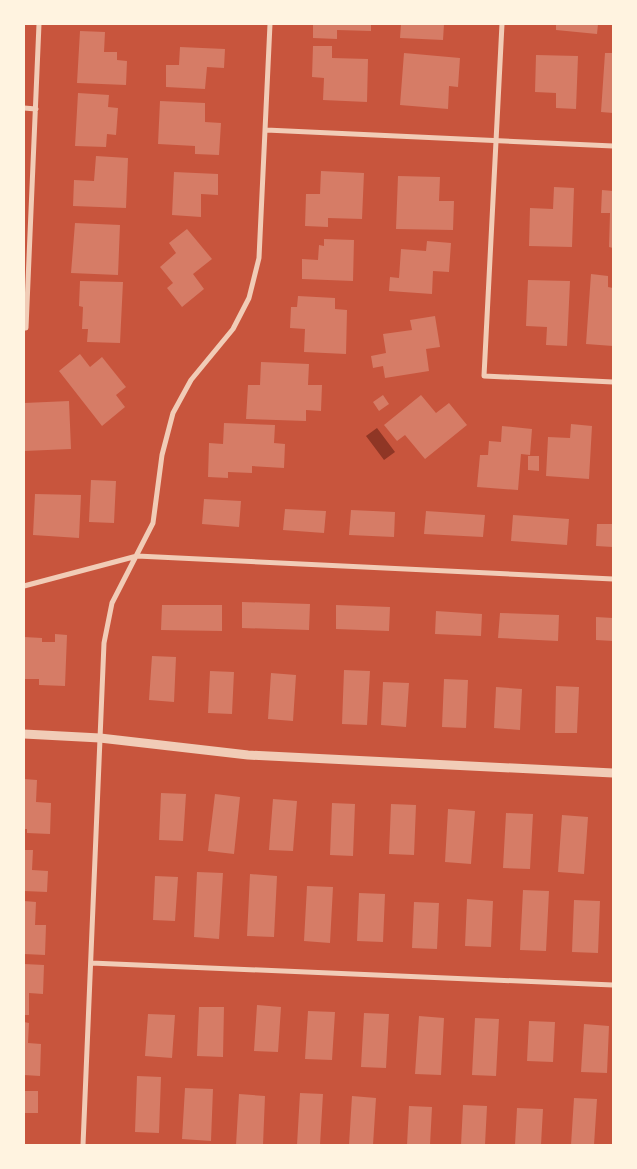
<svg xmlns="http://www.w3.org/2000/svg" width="637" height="1169" font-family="Quicksand,sans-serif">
<rect width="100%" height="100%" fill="#c8553d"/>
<path fill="#8f3625" d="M377 428 395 452 384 460 366 436Z"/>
<path fill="#d67c66" d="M313 24H371V31L337 30V39L313 38Z
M401 24H444L443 40 400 38Z
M556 24H598L597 34 556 30Z
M80 31 105 32 104 52H117V60L127 61 126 85 77 83Z
M313 46H332V58L368 59 367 102 323 100 324 78 312 77Z
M180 47 225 49 224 68 207 67 205 89 166 87V65H179Z
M404 53 460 58 458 87 449 86 448 109 400 105Z
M605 53H613V113L601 112Z
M536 55 578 56 576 109 556 108V93L535 92Z
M78 93 109 95 108 107 118 108 116 135 107 134 106 147 75 146Z
M160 101 205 103V122L221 123 219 155 195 154V146L158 144Z
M96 156 128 158 126 208 73 206 74 180 94 181Z
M321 171 364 173 362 219 328 218V227L305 226 306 194H320Z
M174 172 218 174V195L201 194V217L172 215Z
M398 176 440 177 439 201H454L453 230 396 229Z
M554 187 574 188 572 247 529 246 530 208 553 209Z
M602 190 613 191V248L609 247 610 213H601Z
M75 223 120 225 118 275 71 273Z
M187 229 212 259 193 274 204 289 182 307 167 288 173 283 160 267 176 253 169 243Z
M324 239 354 240 353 281 302 279V259L318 260 319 245 324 246Z
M427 241 451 243 449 272 433 271 432 294 389 291 390 277 399 278 401 249 426 251Z
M591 274 608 276V287L613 288V346L586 344Z
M528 280 570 281 567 346 546 345 547 327 526 326Z
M80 281 123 282 120 343 87 342 88 329H82L83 307 79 306Z
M298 296 335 298V309L347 310 346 354 304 352 305 329 290 328 291 307H297Z
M435 316 440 347 426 349 429 371 385 378 383 366 373 368 371 356 386 353 383 334 412 330 410 320Z
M80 354 90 367 102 357 126 387 116 395 125 407 102 426 59 371Z
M261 362 309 364 308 385H322L321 411 306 410V421L246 419 248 385H260Z
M383 395 389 404 379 411 373 402Z
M421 395 436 413 449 403 467 425 425 459 405 435 397 441 384 425Z
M69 401 71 449 24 451V403Z
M224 423 275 425 274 443 285 444 284 468 252 466V473L228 472V478L208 477 209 443 223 444Z
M571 424 592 426 589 479 546 476 548 437 570 438Z
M502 426 532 429 530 455 521 454 518 490 477 487 480 455H488L489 441 501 442Z
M528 456H539V471L528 470Z
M91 480 116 481 114 523 89 522Z
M35 494 81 495 79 538 33 535Z
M204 499 241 501 239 527 202 524Z
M285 509 326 511 324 533 283 530Z
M351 510 395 512 394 537 349 535Z
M426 511 485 515 483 537 424 534Z
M513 515 569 519 567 545 511 541Z
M597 524H613V547L596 546Z
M242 602 310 604 309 630 242 628Z
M162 605H222V631L161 630Z
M336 605 390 607 389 631 336 629Z
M436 611 482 614 481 636 435 634Z
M500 613 559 615 558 641 498 638Z
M596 617 613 618V641L596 640Z
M55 634 67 635 65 686 39 685V679H24V637L42 638V642H55Z
M152 656 176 657 174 702 149 700Z
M344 670 370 671 367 725 342 724Z
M210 671 234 672 232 714 208 713Z
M271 673 296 675 293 721 268 719Z
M444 679 468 680 466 728 442 727Z
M383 682 409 683 406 727 381 725Z
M556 686 579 687 577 733H555Z
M496 687 522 689 520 730 494 728Z
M24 779 37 780 36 802 51 803 50 834 27 833V829H24Z
M161 793 186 794 183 841 159 840Z
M215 794 240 797 234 854 208 851Z
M273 799 297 801 293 851 269 850Z
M332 803 355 804 353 856 330 855Z
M391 804 416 805 414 855 389 854Z
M448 809 475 811 471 864 445 862Z
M506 813 533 814 530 869 503 868Z
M562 815 588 817 584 874 558 872Z
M24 850H33L32 870 48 871 47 892 24 891Z
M197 872 223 873 219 939 194 937Z
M250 874 277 876 274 937 247 936Z
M155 876 178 877 175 921 153 920Z
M307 886 333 887 330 943 304 941Z
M523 890 549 891 546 951 520 950Z
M359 893 385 894 383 942 357 941Z
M467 899 493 901 491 947 465 946Z
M574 900 600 901 598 953 572 952Z
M24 901 36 902 35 925H46L45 955 24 954Z
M414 902 439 903 437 949 412 948Z
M24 964 44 965 43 994 29 993V1015H24Z
M257 1005 281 1007 278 1052 254 1051Z
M199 1007H224L223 1057 197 1056Z
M308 1011 335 1012 332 1060 305 1059Z
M364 1013 389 1014 386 1068 361 1067Z
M148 1014 175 1015 172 1058 145 1056Z
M419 1016 444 1018 441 1075 415 1074Z
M475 1018 499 1019 496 1076 472 1075Z
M529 1021 555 1022 553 1062 527 1061Z
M24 1022 29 1023 28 1043 41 1044 40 1076 24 1075Z
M584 1024 609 1026 607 1073 581 1072Z
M137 1076 161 1077 159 1133 135 1132Z
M185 1088 213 1089 211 1141 182 1139Z
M24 1091H38V1113H24Z
M300 1093 323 1094 320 1145H297Z
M239 1094 265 1096 263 1145H236Z
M352 1096 376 1098 373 1145H349Z
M574 1098 597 1099 594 1145H571Z
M463 1105 487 1106 485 1145H461Z
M409 1106 432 1107 430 1145H407Z
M517 1108 543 1109 541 1145H515Z"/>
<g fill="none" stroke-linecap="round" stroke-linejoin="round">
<path stroke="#f1ccb7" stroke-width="5" d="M502 24 484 376 613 382
M24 108 36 109
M266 130 613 146
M24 328H26L39 24
M24 586 137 556 613 579
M91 963 613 985
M83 1145 104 643 112 603 153 523 162 455 173 413 191 380 233 329 249 298 259 258 270 24"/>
<path stroke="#f1ccb7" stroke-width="9" d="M24 734 100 738 248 755 613 773"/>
</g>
<rect width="637" height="1169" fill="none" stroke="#fff3e0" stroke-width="50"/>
</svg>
